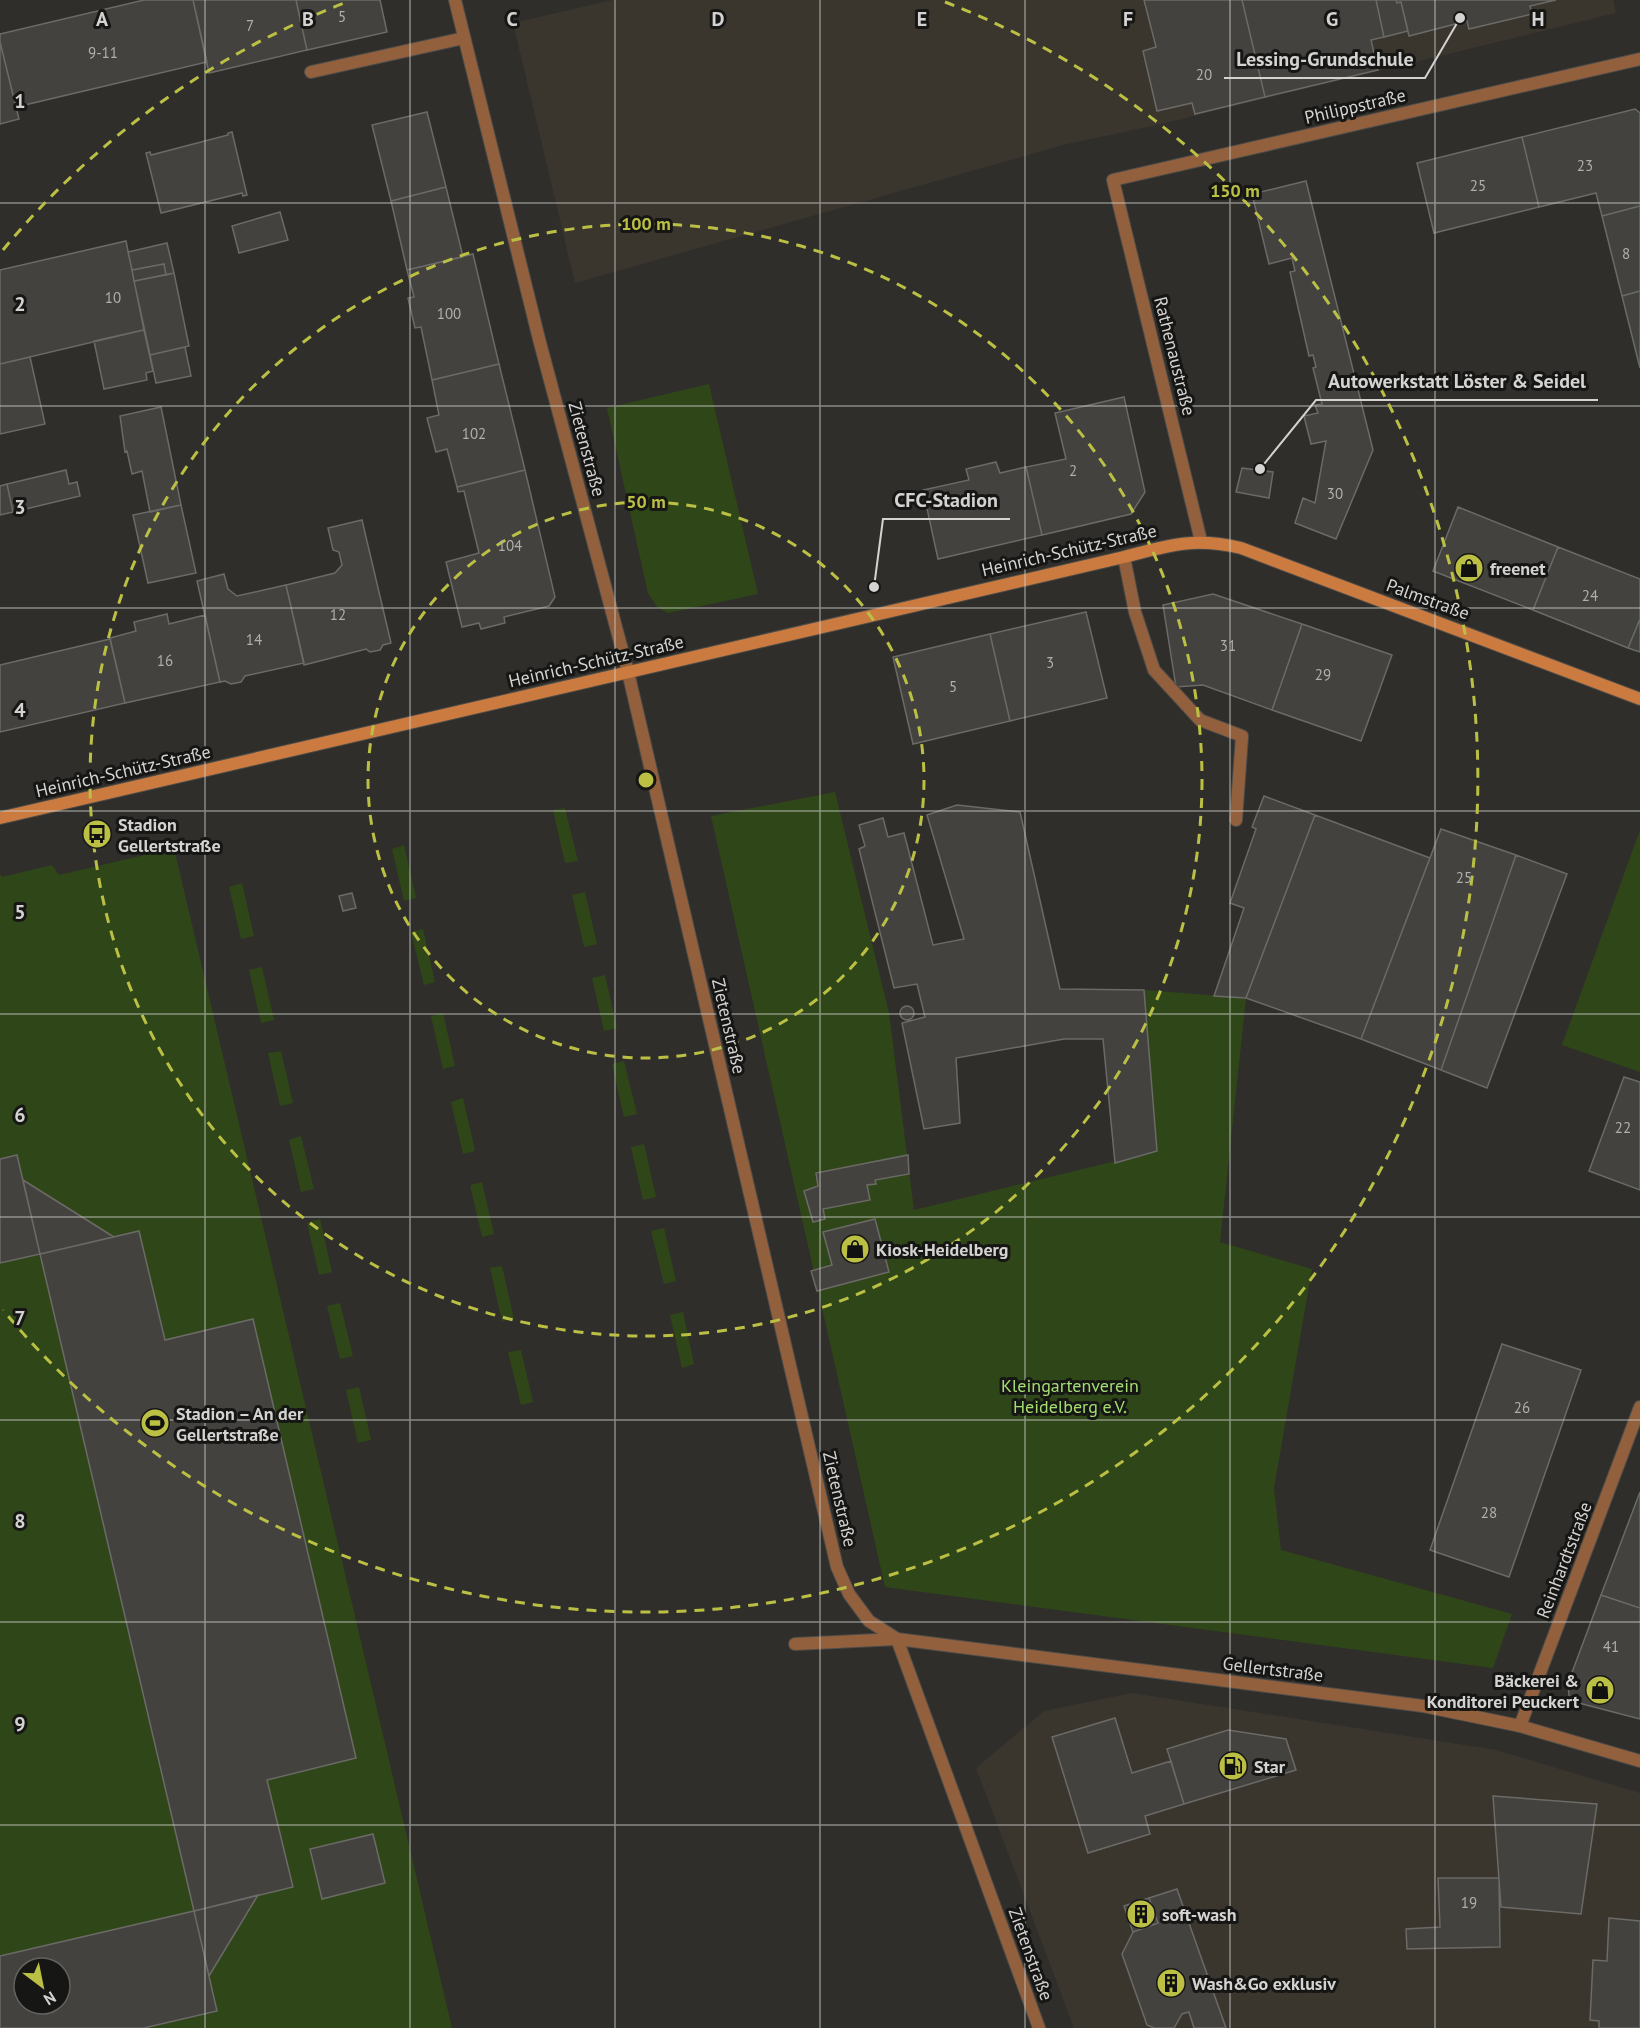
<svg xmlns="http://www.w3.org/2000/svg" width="1640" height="2028" font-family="'PT Sans',sans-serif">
<rect width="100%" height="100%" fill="#2f2e2b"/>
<path fill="#3a362e" d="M612 0H1613L1616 13 1161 124 1067 144 575 283 513 23Z
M1132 1693 1496 1750 1640 1793V2028H1074L976 1768 1044 1711Z"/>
<path fill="#2f4718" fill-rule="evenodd" d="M709 384 758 594 668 613 657 607 648 593 607 408Z
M835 792 889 1013 914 1210 1157 1151 1144 990 1246 998 1220 1242 1312 1269 1274 1488 1281 1550 1512 1614 1493 1668 885 1587 711 816Z
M565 808 578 861 565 863 553 810Z
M1640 830V1072L1562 1045Z
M404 845 416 898 404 901 392 849Z
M174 848 452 2028H0V874L2 877 52 865 59 875ZM24 1968H60V2004H24Z
M242 883 254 936 241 939 229 887Z
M585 892 597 944 584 947 572 895Z
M423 929 435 982 424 985 411 932Z
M262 967 274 1020 261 1023 249 970Z
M605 975 617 1028 604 1031 592 978Z
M443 1013 455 1066 443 1069 431 1016Z
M281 1051 293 1103 280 1106 268 1053Z
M624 1061 637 1114 624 1117 612 1064Z
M463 1098 475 1151 463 1154 451 1102Z
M301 1136 314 1189 301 1192 289 1140Z
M644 1144 656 1197 643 1200 631 1147Z
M482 1182 494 1234 482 1237 470 1185Z
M320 1219 332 1272 319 1275 307 1223Z
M664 1228 676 1281 664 1284 651 1231Z
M502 1266 514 1319 502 1321 490 1268Z
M340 1303 353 1356 340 1359 327 1306Z
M683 1312 694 1364 682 1368 670 1315Z
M521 1350 533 1402 521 1405 508 1352Z
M359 1387 371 1440 358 1443 346 1390Z"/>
<path fill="#43423f" stroke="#6b6a67" stroke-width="1.5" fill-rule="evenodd" d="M144 0H193L207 62 16 107 0 42V34Z
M193 0H296L307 50 209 73Z
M296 0H380L387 32 307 50Z
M1144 0H1242L1265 97 1195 114 1192 103 1157 111 1143 51 1156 47Z
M1242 0H1376L1384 37 1371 40 1378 70 1265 97Z
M1376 0H1396L1397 3 1401 2 1408 31 1384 37Z
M1396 0H1556L1530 6 1532 14 1469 29 1467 21 1409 36 1401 2 1397 3Z
M0 42 19 119 0 124Z
M1635 109 1640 113V206L1602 216 1596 193 1539 207 1522 137Z
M427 112 446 187 391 201 372 125Z
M232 132 247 195 243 196 242 193 161 213 146 153 150 152 151 155 228 135V133Z
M1522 137 1539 207 1434 233 1417 163Z
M1306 181 1373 450 1336 539 1295 523 1303 498 1315 503 1326 441 1311 444 1304 416 1318 413 1315 405 1322 404 1313 368 1316 367 1313 355 1309 356 1290 272 1295 271 1292 258 1269 264 1252 194Z
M446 187 463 257 407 270 391 201Z
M1640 206V291L1622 296 1602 216Z
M280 212 288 240 239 253 232 226Z
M126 241 144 330 0 364V270Z
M167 243 174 273 166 275 164 264 132 270 128 252Z
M473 254 499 364 432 380 421 327 415 328 408 298 414 297 407 270Z
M164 264 166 275 134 281 132 270Z
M174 273 189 346 150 355 134 281Z
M1640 291V368L1622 296Z
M144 330 153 371 146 373 147 380 104 389 94 341Z
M185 347 191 376 156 383 150 355Z
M30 357 45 424 0 434V364Z
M499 364 525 470 457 487 447 449 436 452 427 418 439 415 432 380Z
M1124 397 1145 492 1131 514 1042 535 1026 467 1066 459 1055 413Z
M161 407 181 505 150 512 142 471 132 474 127 451 125 452 120 416Z
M996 462 1000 473 1026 467 1042 535 938 559 923 490 969 480 966 469Z
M1242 468 1273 472 1269 498 1236 492Z
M66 470 69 484 77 482 80 496 13 512 7 484Z
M525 470 555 597 549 606 504 617 505 623 481 629 479 623 462 627 446 562 479 553 464 491 458 492 457 487Z
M7 484 13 512 0 515V486Z
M181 505 196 573 148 583 133 515Z
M1458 507 1558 547 1533 610 1433 571Z
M362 520 391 643 383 645 380 650 370 652 366 649 304 665 286 585 335 573 342 565 339 552 333 550 328 528Z
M1558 547 1640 579V619L1628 648 1533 610Z
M224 574 228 589 237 596 286 585 304 663 245 676 241 682 231 684 225 681 220 682 197 581Z
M1213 594 1302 624 1272 710 1203 685 1176 687 1163 605Z
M1086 612 1107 698 1010 721 990 634Z
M167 614 169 624 205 615 220 682 125 703 110 638 136 631 134 622Z
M1640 619V652L1628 648Z
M1302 624 1392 655 1361 741 1272 710Z
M990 634 1010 721 913 744 893 657Z
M110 639 125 703 0 732V665Z
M1264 796 1315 815 1246 998 1214 996 1244 908 1230 903 1256 829 1252 827Z
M957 805 1020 812 1060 989 1144 990 1157 1151 1115 1163 1103 1039H1064L956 1058 960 1123 924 1129 902 1023 925 1017 917 984 894 988 859 849 865 846 859 825 883 818 888 837 904 833 933 945 964 939 927 815Z
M1315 815 1430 858 1361 1039 1246 998Z
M1441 829 1516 855 1441 1070 1361 1039Z
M1516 855 1567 874 1487 1088 1441 1070Z
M352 893 356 908 343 911 339 896Z
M900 1013a7 7 0 1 1 14 0a7 7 0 1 1-14 0Z
M1624 1077 1640 1082V1190L1589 1171Z
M17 1155 40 1254 0 1263V1159Z
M908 1155 909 1174 875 1180 876 1184 867 1185 870 1200 823 1209 825 1219 813 1222 804 1191 818 1186 816 1173Z
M23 1180 114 1237 40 1254Z
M875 1219 889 1272 817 1291 811 1271 832 1265 823 1232Z
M139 1231 165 1340 253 1319 356 1758 267 1780 293 1887 194 1911 40 1254Z
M1502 1344 1581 1370 1509 1577 1430 1550Z
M1640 1492V1608L1601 1595Z
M1601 1595 1640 1608V1719L1575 1702 1569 1696 1568 1683Z
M1115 1718 1132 1773 1171 1761 1184 1804 1145 1816 1150 1834 1088 1853 1052 1737Z
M1228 1730 1286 1739 1296 1770 1184 1804 1167 1749Z
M1493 1796 1597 1804 1581 1914 1501 1907Z
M373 1834 385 1883 322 1899 310 1849Z
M1438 1878H1499L1500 1947 1407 1949 1406 1929 1440 1927Z
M1177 1889 1226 2028H1194L1189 2012 1182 2014 1174 2028H1154L1147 2025 1122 1954 1133 1932 1158 1923 1149 1898Z
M258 1895 209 1976 194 1911Z
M1149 1898 1158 1923 1133 1932 1124 1906Z
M194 1911 217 2011 144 2028H0V1956ZM24 1968H60V2004H24Z
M1609 1918 1640 1921V2028H1599V2021L1590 2020 1593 1960 1607 1961Z"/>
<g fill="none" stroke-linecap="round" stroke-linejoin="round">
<g stroke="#4d4c49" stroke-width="14">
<path id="service" d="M311 72 464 38
M1124 557 1135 612 1154 670 1200 720 1242 736 1236 820
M795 1644 897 1639"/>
</g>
<g stroke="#4d4c49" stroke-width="14">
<path id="minor" d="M1201 541 1113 180 1640 59
M897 1639 1039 2028
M1520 1726 1640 1407"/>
</g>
<g stroke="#4d4c49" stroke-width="14">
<path id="tertiary" d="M455 0 539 339 628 672 837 1567 849 1594 869 1621 897 1639 1423 1706 1520 1726 1640 1761"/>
</g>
<g stroke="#4d4c49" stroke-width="14">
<path id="secondary" d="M0 818 1124 557C1170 545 1193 537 1241 548L1640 699"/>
</g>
<use href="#service" stroke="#93603d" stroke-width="12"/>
<use href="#minor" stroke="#93603d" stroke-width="12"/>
<use href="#tertiary" stroke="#93603d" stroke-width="12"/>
<use href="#secondary" stroke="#cb7b3f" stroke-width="12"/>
</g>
<path fill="none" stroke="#d4d3d2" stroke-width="1.5" stroke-opacity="0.55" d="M205 0V2028M410 0V2028M615 0V2028M820 0V2028M1025 0V2028M1230 0V2028M1435 0V2028M0 203H1640M0 406H1640M0 608H1640M0 811H1640M0 1014H1640M0 1217H1640M0 1420H1640M0 1622H1640M0 1825H1640"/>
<g fill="none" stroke="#bbc045" stroke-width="3" stroke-dasharray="10 8">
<circle cx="646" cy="780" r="278"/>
<circle cx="646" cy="780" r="556"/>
<path d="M3 250A833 833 0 0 1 347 2M945 2A833 833 0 1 1 3 1310"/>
</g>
<defs>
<g id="shop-disc" transform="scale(1.5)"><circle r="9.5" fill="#bbc045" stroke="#161615"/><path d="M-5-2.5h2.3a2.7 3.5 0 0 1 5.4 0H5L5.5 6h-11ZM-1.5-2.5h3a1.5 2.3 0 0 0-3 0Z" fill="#111"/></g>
<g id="bus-disc" transform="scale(1.5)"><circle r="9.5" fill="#bbc045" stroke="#161615"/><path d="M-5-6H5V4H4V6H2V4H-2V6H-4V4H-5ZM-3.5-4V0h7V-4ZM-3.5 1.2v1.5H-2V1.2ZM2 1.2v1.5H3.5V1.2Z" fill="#111"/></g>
<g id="stadium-disc" transform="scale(1.5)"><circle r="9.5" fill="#bbc045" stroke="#161615"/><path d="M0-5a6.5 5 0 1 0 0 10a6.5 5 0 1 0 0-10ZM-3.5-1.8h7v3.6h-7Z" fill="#111"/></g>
<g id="fuel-disc" transform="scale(1.5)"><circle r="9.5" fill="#bbc045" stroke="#161615"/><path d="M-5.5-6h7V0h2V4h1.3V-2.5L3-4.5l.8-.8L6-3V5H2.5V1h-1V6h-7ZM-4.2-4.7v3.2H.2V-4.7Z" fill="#111"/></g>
<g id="building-disc" transform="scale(1.5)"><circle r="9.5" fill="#bbc045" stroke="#161615"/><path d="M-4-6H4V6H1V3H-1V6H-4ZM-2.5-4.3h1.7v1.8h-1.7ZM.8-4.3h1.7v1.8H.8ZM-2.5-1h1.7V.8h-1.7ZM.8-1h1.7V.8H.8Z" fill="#111"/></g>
</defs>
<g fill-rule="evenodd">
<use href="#shop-disc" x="1469" y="568"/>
<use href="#bus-disc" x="97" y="834"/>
<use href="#shop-disc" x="855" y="1249"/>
<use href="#stadium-disc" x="155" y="1423"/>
<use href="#shop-disc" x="1600" y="1690"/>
<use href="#fuel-disc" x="1233" y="1766"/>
<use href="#building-disc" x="1141" y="1914"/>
<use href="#building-disc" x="1171" y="1983"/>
</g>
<g text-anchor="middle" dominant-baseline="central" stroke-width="6" stroke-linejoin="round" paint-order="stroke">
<g font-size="15" fill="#b0afad">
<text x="342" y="16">5</text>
<text x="250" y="25">7</text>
<text x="103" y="52">9-11</text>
<text x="1204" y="74">20</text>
<text x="1585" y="165">23</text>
<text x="1478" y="185">25</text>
<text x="1626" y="253">8</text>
<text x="113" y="297">10</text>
<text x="449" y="313">100</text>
<text x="474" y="433">102</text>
<text x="1073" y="470">2</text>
<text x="1335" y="493">30</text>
<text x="510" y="545">104</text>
<text x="1590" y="595">24</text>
<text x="338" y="614">12</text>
<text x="254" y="639">14</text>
<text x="1228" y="645">31</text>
<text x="165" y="660">16</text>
<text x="1050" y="662">3</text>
<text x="1323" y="674">29</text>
<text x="953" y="686">5</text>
<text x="1464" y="877">25</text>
<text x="1623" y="1127">22</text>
<text x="1522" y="1407">26</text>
<text x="1489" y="1512">28</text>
<text x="1611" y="1646">41</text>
<text x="1469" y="1902">19</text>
</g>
<g font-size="18" fill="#d4d3d2" stroke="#161615">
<text transform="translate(1355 106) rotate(-13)">Philippstraße</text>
<text transform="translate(1175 356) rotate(76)">Rathenaustraße</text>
<text transform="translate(587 449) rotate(75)">Zietenstraße</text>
<text transform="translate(1069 550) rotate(-13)">Heinrich-Schütz-Straße</text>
<text transform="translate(1428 599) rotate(20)">Palmstraße</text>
<text transform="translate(596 661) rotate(-13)">Heinrich-Schütz-Straße</text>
<text transform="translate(123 771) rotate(-13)">Heinrich-Schütz-Straße</text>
<text transform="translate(729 1026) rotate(77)">Zietenstraße</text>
<text transform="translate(840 1499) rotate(77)">Zietenstraße</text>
<text transform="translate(1564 1560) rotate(-69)">Reinhardtstraße</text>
<text transform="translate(1273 1669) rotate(7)">Gellertstraße</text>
<text transform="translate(1031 1954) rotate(70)">Zietenstraße</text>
</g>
<g font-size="18" font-weight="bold" fill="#d4d3d2" stroke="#161615" text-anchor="start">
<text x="1490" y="568">freenet</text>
<text x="118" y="824">Stadion<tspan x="118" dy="21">Gellertstraße</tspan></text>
<text x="876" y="1249">Kiosk-Heidelberg</text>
<text x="176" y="1413">Stadion – An der<tspan x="176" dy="21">Gellertstraße</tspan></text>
<text x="1579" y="1680" text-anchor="end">Bäckerei &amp;<tspan x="1579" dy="21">Konditorei Peuckert</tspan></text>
<text x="1254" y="1766">Star</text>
<text x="1162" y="1914">soft-wash</text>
<text x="1192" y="1983">Wash&amp;Go exklusiv</text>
</g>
<g font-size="18" fill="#a4de70" stroke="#161615">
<text x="1070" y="1385">Kleingartenverein<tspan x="1070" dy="21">Heidelberg e.V.</tspan></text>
</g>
</g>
<g font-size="20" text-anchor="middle" font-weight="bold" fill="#d4d3d2" stroke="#161615" stroke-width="6" stroke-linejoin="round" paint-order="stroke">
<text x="102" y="26">A</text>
<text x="308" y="26">B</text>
<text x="512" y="26">C</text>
<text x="718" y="26">D</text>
<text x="922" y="26">E</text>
<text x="1128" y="26">F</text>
<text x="1332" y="26">G</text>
<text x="1538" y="26">H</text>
<text x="20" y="108">1</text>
<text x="20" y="311">2</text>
<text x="20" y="514">3</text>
<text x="20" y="717">4</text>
<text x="20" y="919">5</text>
<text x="20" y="1122">6</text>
<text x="20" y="1325">7</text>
<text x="20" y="1528">8</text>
<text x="20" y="1731">9</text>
</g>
<circle cx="646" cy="780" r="9" fill="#bbc045" stroke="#161615" stroke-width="3"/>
<g font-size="18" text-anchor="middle" font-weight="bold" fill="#bbc045" stroke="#161615" stroke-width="6" stroke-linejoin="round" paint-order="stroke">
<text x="1235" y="197">150 m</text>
<text x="646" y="230">100 m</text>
<text x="646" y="508">50 m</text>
</g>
<path fill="none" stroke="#d4d3d2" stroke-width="2" d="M1460 18L1425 78H1224M1260 469L1316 400H1598M874 587L883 519H1010"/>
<g fill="#d4d3d2" stroke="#161615" stroke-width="2">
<circle cx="1460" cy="18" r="6"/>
<circle cx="1260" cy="469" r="6"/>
<circle cx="874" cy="587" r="6"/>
</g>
<g font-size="20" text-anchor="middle" font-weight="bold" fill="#d4d3d2" stroke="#161615" stroke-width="6" stroke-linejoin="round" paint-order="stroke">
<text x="1325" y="66">Lessing-Grundschule</text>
<text x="1457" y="388">Autowerkstatt Löster &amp; Seidel</text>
<text x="946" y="507">CFC-Stadion</text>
</g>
<g transform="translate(42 1986) rotate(148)"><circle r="28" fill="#161615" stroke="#626261" stroke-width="1.5"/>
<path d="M0-4.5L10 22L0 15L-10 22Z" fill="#bbc045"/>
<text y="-9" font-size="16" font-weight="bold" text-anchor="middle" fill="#d4d3d2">N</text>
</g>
</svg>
